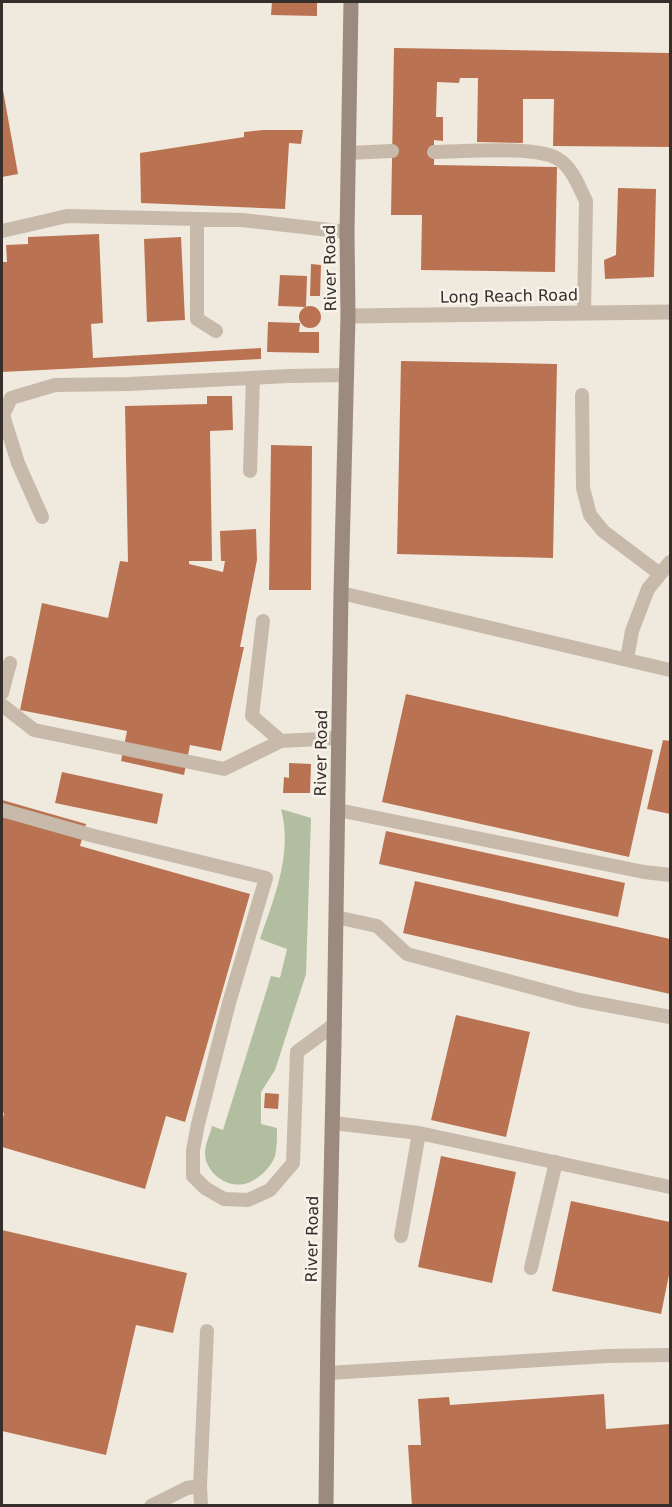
<svg xmlns="http://www.w3.org/2000/svg" width="672" height="1507" font-family="'DejaVu Sans',sans-serif">
<rect width="100%" height="100%" fill="#f0e9de"/>
<path fill="#b1bea0" d="M281 809 311 818 306 974 275 1070 261 1092V1124L277 1128C277 1137 277 1148 275 1156 271 1168 256 1182 244 1184 226 1188 205 1172 205 1153 205 1145 210 1134 212 1126L223 1130 271 976 280 978 287 949 260 939C274 898 293 853 281 809Z"/>
<path fill="#ba7352" d="M272 2H317V16L271 15Z
M394 48 670 53V147L553 146 554 99H523V143L477 142 478 78H460L459 83 437 82 436 117H443V141L434 140V165L557 167 555 272 421 270 422 215H391Z
M2 90H3L18 174 2 177Z
M263 130H303L301 144 289 143 285 209 141 203 140 153 244 137V132Z
M618 188 656 189 654 277 605 279 604 260 616 255Z
M99 234 103 323 91 324 93 358 261 348V359L2 372V262H7L6 245 28 244V237Z
M181 237 185 320 147 322 144 239Z
M311 264 321 265 320 296H310Z
M280 275 307 276 306 307 278 306Z
M299 317a11 11 0 1 1 22 0a11 11 0 1 1-22 0Z
M268 322 300 323 299 332H319V353L267 352Z
M401 361 557 364 553 558 397 554Z
M207 396H232L233 430 210 431 212 561H189V564L223 572 225 561H221L220 531 256 529 257 560 240 647H244L221 751 190 745 184 775 121 761 127 731 20 710 42 603 108 618 120 561 128 562 125 406 207 404Z
M271 445 312 446 311 590H269Z
M406 694 653 750 629 857 382 802Z
M663 740 670 741V814L647 809Z
M289 763 311 764 310 793H283L284 777 289 778Z
M62 772 163 794 157 824 55 803Z
M2 800 86 824 80 846 250 894 185 1122 166 1116 145 1189 2 1147V1123L4 1113 2 1112Z
M386 831 625 883 618 917 379 864Z
M415 881 670 939V994L403 933Z
M456 1015 530 1032 506 1137 431 1120Z
M265 1093 279 1094 278 1109 264 1108Z
M441 1156 516 1172 492 1283 418 1267Z
M571 1201 670 1222V1270L661 1314 552 1291Z
M2 1230 187 1273 173 1333 136 1325 106 1455 2 1431Z
M604 1394 606 1429 670 1424V1506H412L408 1445H421L418 1399 449 1397 450 1405Z"/>
<g fill="none" stroke-linecap="round" stroke-linejoin="round">
<path stroke="#c7baab" stroke-width="14" d="M434 152C462 152 536 145 558 159 572 167 579 187 586 201L584 313
M348 153 392 151
M197 219V319L216 331
M2 231 67 216 242 220 347 232
M582 395 583 488 590 515 603 531 660 574
M250 471 253 378
M42 517 18 463 3 415 11 398 55 385 129 384 289 376 347 375
M341 593 670 670
M263 621 252 716 281 741
M627 659 632 631 648 589 670 562
M2 693 10 663
M2 705 34 730 224 769 281 741 339 738
M2 810 94 836 266 878 229 1003 198 1124 193 1150V1176L205 1188 224 1199 248 1200 270 1190 293 1163 297 1052 335 1024
M338 810 644 872 670 875
M336 917 377 926 407 954 579 1000 670 1017
M333 1123 419 1133 670 1187
M401 1236 419 1133
M531 1268 556 1162
M328 1373 607 1356 670 1355
M151 1506 187 1488 200 1486
M201 1506 200 1486 207 1331"/>
<path stroke="#c7baab" stroke-width="15" d="M348 316 670 312"/>
<path stroke="#9b8a7d" stroke-width="15" d="M326 1506 328 1320 334 1043 341 593 348 316 347 232 351 2"/>
</g>
<g text-anchor="middle" dominant-baseline="central" stroke-width="5" stroke-linejoin="round" paint-order="stroke">
<g font-size="16" fill="#362e2a" stroke="#f8f3ea">
<text transform="translate(330 268) rotate(-91)">River Road</text>
<text transform="translate(509 296) rotate(-1)">Long Reach Road</text>
<text transform="translate(321 753) rotate(-89)">River Road</text>
<text transform="translate(312 1239) rotate(-89)">River Road</text>
</g>
</g>
<rect width="672" height="1507" fill="none" stroke="#362e2a" stroke-width="6"/>
</svg>
